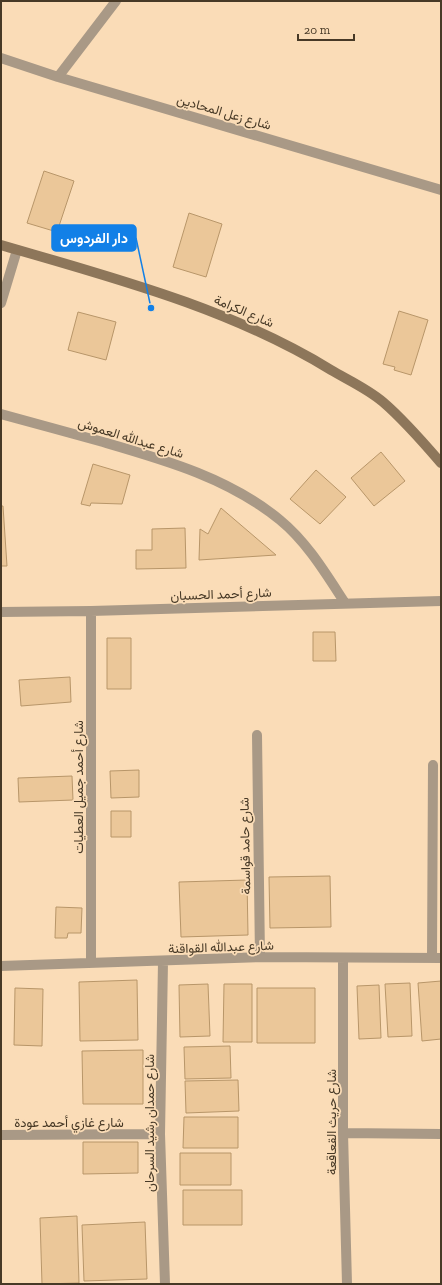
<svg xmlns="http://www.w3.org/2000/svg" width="442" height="1285" font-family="'Zilla Slab',Vazirmatn,serif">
<rect width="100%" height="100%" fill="#fadcb7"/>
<path fill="#ebc799" stroke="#b89669" d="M44 171 74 181 57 232 27 223Z
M189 213 222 224 206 277 173 267Z
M399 311 428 320 411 375 394 370 395 367 383 364Z
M78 312 116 322 106 360 68 350Z
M381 452 405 481 374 506 351 478Z
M93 464 130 475 122 504 91 503 90 506 81 504Z
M316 470 346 497 320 524 290 499Z
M1 506H3L7 566H1Z
M221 508 276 555 199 560 200 529 208 534Z
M185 528 186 568 136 569V550H152V529Z
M313 632H335L336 661H313Z
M107 638H131V689H107Z
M70 677 71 702 21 706 19 680Z
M139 770V797L111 798 110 771Z
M72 776 73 800 19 802 18 778Z
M111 811H131V837H111Z
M330 876 331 927 270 928 269 877Z
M247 880 248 935 181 937 179 882Z
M56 907 82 908 81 933H68L67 938H55Z
M137 980 138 1040 80 1041 79 982Z
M441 981V1039L422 1041 418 983Z
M410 983 412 1036 388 1037 385 984Z
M208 984 210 1036 180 1037 179 985Z
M224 984H252V1042H223Z
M379 985 381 1038 359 1039 357 986Z
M15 988 43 989 42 1046 14 1045Z
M257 988H315V1043H257Z
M230 1046 231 1078 185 1079 184 1047Z
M143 1050V1104H83L82 1051Z
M238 1080 239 1111 186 1113 185 1081Z
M184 1117H238V1148H183Z
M83 1142H138V1173L83 1174Z
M180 1153H231V1185H180Z
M183 1190H242V1225H183Z
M77 1216 79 1283 42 1284 40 1218Z
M145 1222 147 1279 84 1281 82 1225Z"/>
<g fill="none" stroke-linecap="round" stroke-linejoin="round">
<path stroke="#a99986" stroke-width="10" d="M1 58 58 77 441 190
M58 77 116 1
M1 303 17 250
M1 414C35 423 69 433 103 442 165 460 229 478 280 520 307 542 326 574 345 603
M1 612 91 611 441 601
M257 735 260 957
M432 958 433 765
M343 959V1133L347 1284
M163 962 160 1134 165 1284
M91 963V611
M1 966 260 957 441 958
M343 1133 441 1134
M1 1135 160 1134"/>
<path stroke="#8d765a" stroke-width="10" d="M1 245C114 278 230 308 331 370 348 380 368 389 383 402 404 420 423 442 441 463"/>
</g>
<g text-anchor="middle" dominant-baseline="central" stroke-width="3.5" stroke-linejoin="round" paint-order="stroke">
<g font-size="13" fill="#473926" stroke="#fadcb7">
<text transform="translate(224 112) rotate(16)">شارع زعل المحادين</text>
<text transform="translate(244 311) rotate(23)">شارع الكرامة</text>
<text transform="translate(131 438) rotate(17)">شارع عبدالله العموش</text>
<text transform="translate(221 594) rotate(-2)">شارع أحمد الحسبان</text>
<text transform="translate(78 787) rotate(-90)">شارع أحمد جميل العطيات</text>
<text transform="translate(245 846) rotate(-91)">شارع حامد قواسمة</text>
<text transform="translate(221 947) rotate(-2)">شارع عبدالله القواقنة</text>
<text x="69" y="1122">شارع غازي أحمد عودة</text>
<text transform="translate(331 1122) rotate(-90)">شارع حريث القعاقعة</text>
<text transform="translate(149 1123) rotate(-90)">شارع حمدان رشيد السرحان</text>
</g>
</g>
<path fill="none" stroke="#1280e7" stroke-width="1.5" d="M151 308L136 238"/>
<circle fill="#1280e7" stroke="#fadcb7" stroke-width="1.5" cx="151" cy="308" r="4"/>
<rect fill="#1280e7" stroke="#1280e7" stroke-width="1.5" x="52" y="225" width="84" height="26" rx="4"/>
<g font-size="14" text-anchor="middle" font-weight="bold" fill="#fff">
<text x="94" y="243">دار الفردوس</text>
</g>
<rect width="442" height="1285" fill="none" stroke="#473926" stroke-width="4"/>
<path d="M298 34v6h56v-6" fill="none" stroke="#473926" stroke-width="2"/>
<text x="304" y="34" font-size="12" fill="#473926" stroke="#fadcb7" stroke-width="3" paint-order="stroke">20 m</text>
</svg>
